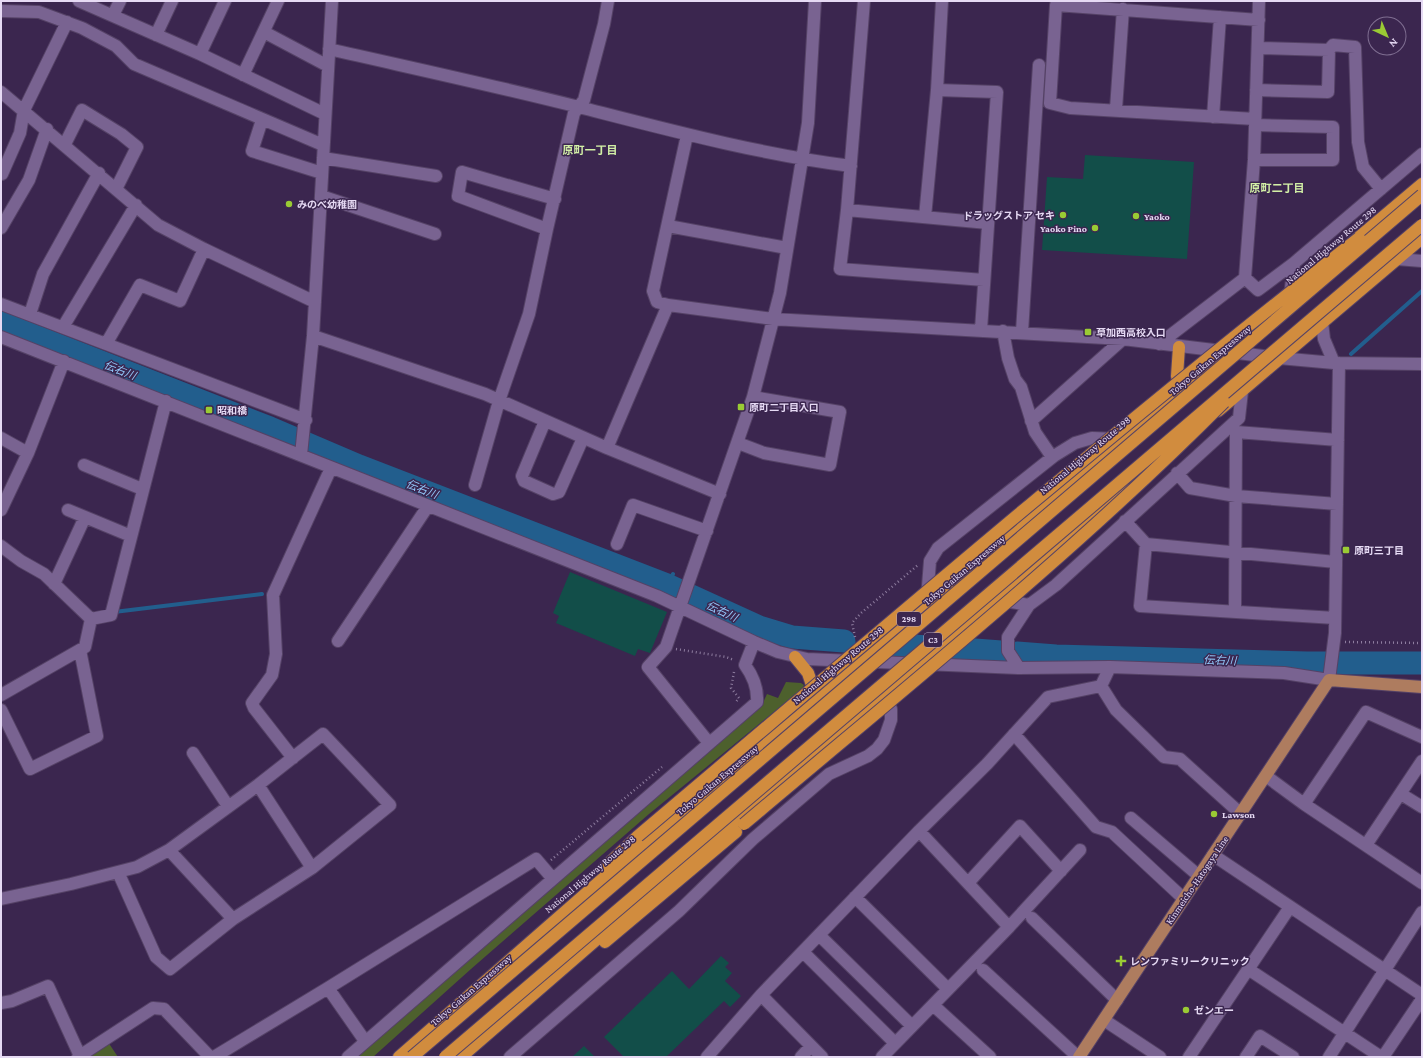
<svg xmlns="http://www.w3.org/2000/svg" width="1423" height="1058" font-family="'Crimson Pro','Noto Sans JP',serif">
<rect width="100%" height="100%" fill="#3b264f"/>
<path fill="#4d602d" d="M786 682 801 683 804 685 802 689 649 814 471 969 373 1057H354L761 707 767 694 778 698Z
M108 1042 118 1057H85Z"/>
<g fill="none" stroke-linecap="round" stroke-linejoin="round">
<path stroke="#225e8d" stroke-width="4" d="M1351 354 1422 291
M667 585 673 574
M114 612 262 594"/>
<path stroke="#225e8d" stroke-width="23" d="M1 323 270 428 359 466 667 585 759 627 792 637 844 641
M896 645 929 647
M949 648 1001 652
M1017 653 1056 656 1307 663H1422"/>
</g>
<path fill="#124e49" d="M1085 155 1194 162 1187 259 1042 250 1047 177 1083 179Z
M570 572 667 612 650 653 638 649 635 656 556 623 559 616 553 613Z
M721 956 729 963 725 967 732 973 725 981 741 996 730 1007 724 1001 666 1057H624L604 1037 672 971 689 989Z
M584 1046 595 1057H572Z"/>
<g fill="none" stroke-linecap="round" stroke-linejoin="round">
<g stroke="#554266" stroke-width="14">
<path id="minor" d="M79 1 200 54 325 114
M864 1 847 210 840 269 984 280
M1 11 39 12 82 28 116 46 134 64 323 145
M113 15 120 1
M264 32 328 66
M156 35 172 1
M329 49C412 68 496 86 579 107 669 130 758 154 851 166
M1329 50 1333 45 1355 47 1358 142 1363 167 1381 189
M200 54 225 1
M243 75 278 1
M937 90 997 92 981 330
M1256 90 1328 92 1329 50 1259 48
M1 92 158 225 204 249 315 302
M1116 109 1123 9
M1213 117 1220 17
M1255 119 1070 108 1050 103 1056 5 1259 20
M262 120 252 151 322 173
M65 144 82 110 121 134 137 147 116 189
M323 158 436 176
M1254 160H1333V127L1255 125
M2 174 20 133 24 110 67 22
M321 196 435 234
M847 210 988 223
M925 217 937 90 942 1
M668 226 787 248
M1 228 29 180 47 129
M547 229 458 196 462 172 555 199
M1397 259 1422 261
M1245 278 1258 290 1294 263 1422 154
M1290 296 1294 263
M1 304 306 420
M668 305 657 302 653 291 687 135
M30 314 43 274 99 173
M1322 322 1324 339 1334 363
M63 327 136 205
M1003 331 1008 358 1015 379 1021 387 1035 432 1052 457
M1022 332 1039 65
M313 336 485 394 607 448 720 494
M1 337 657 596 754 642 778 652 807 659 1019 668 1110 667 1284 673 1329 680 1335 633 1339 363
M106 344 140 285 180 301 204 249
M1159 344 1245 278 1254 160 1259 1
M545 421 522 476 524 481 553 494 559 492 583 438
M1031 421 1123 339
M1232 427 1236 432 1338 440
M1 438 28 453
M738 443 764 453 830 465 840 412 753 397
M607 448 668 305 773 319 1123 339 1279 358 1334 363 1422 364
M301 455 313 336 332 1
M84 465 142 489
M1177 473 1190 488 1236 496 1337 504
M475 485 499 401 529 314 547 229 574 113 584 100 604 24 608 1
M1 510 28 453 64 361
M68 510 131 536
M1125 521 1146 544 1336 562
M617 544 633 505 707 531
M1146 544 1140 606 1335 618
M1 546 21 561 44 574 91 619
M54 584 85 517
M927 599 930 561 938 548 1054 456 1075 443 1092 438 1118 439
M999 600 1029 605 1056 585 1239 418 1242 391
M1235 611 1236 432
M338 641 428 506
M1019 668 1008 651V637L1029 605
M1101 686 1116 710 1164 757 1180 759 1241 814
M1 695 85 647 91 619 111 615 166 401
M1 710 30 769 97 736 80 650
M1014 734 1096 827 1112 832 1184 899
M709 743 648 667 666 647 753 397 780 293 808 123 815 1
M193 753 228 806
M293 758 254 708 252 703 272 675 276 654 273 595 331 468
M1266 776 1304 804 1422 883
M258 785 312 868
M1401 794 1422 807
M1304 804 1366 712 1422 737
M1131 818 1199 876
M919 831 1009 927
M1366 845 1422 761
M1213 855 1422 995
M118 872 156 957 170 969 233 919 169 850
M968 883 1020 826 1061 871
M855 897 948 989
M1 899 71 884 137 867 169 850 258 785 323 734 390 805 312 868 233 919
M1032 918 1117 1000
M819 935 912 1026
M803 952 895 1043
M1248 969 1381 1057
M983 970 1078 1057
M328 988 365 1041
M761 995 822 1057
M1 1003 12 1001 48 986 80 1056
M933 1005 990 1057
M1104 1020 1160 1057
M78 1057 153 1008 164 1009 210 1057
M214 1057 328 988 536 859 553 879
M348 1057 757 702C758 687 753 676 745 665L754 642
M510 1057 679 911 753 839 829 774 868 756 877 749 884 740 891 720V709L885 694
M707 1057 761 995 919 831 987 764 1048 697 1101 686 1110 667
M801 1057 811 1046
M882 1057 1009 927 1080 850
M1189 1057 1290 907
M1246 1057 1260 1036 1293 1057
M1329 1057 1422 912
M1383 1057 1422 999"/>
</g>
<g stroke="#554266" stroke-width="14">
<path id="major" d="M1079 1057 1329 680 1422 687"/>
</g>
<g stroke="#554266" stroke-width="14">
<path id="highway" d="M1352 243 1422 184
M1179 347 1177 376 1180 390
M1218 411 1422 238
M795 657 808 673 816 697
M604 868 638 836
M605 942 736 832
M399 1057 599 882 1228 349
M461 1057 596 940 1126 489"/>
</g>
<path stroke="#8e7d9f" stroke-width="2.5" stroke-dasharray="1 3" stroke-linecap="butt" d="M855 637 852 623 861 613 918 565
M1345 642 1422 643
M676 649 726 657 734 660
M734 672 731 688 739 698 735 703
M551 860 662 767"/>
<use href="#minor" stroke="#796391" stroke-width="12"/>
<use href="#major" stroke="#ae7c5f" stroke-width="12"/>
<use href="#highway" stroke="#d18c3e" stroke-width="12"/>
<g stroke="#554266" stroke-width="14" stroke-linecap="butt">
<path id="highway-bridge" d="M744 824C906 687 1074 553 1224 402
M638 836C877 634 1113 430 1359 238
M412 1057 1422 195
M445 1057 1422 225"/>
</g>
<use href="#highway-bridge" stroke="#d18c3e" stroke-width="12"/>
</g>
<g fill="#9acb34" stroke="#3b264f" stroke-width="1.5">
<circle cx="289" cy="204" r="4"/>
<circle cx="1063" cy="215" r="4"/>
<circle cx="1136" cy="216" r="4"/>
<circle cx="1095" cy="228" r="4"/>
<rect x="1084" y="328" width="8" height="8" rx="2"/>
<rect x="737" y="403" width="8" height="8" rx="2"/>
<rect x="205" y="406" width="8" height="8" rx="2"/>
<rect x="1342" y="546" width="8" height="8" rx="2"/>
<circle cx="1214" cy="814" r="4"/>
<path d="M1119 955h4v4h4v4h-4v4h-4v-4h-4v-4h4z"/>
<circle cx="1186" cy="1010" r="4"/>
</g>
<g text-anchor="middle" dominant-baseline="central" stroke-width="3" stroke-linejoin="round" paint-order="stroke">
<g fill="#3b264f" stroke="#b3a4c2" stroke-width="1">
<rect x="897" y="612" width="24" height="14" rx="3"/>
<rect x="924" y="633" width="18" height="14" rx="3"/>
</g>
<g font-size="9" font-weight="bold" fill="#e6daf4">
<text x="909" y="619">298</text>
<text x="933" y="640">C3</text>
</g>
<g font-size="10" font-weight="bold" fill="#e6daf4" stroke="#3b264f" text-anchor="start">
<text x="297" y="204">みのべ幼稚園</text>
<text x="1055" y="215" text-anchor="end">ドラッグストア セキ</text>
<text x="1144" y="216">Yaoko</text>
<text x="1087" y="228" text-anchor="end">Yaoko Pino</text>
<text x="1096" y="332">草加西高校入口</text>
<text x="749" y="407">原町二丁目入口</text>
<text x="217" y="410">昭和橋</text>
<text x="1354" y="550">原町三丁目</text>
<text x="1222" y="814">Lawson</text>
<text x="1130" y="961">レンファミリークリニック</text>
<text x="1194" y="1010">ゼンエー</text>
</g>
<g font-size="10" fill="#e6daf4" stroke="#3b264f">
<text transform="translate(1331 245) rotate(-40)">National Highway Route 298</text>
<text transform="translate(1210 360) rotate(-40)">Tokyo Gaikan Expressway</text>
<text transform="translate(1085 455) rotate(-40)">National Highway Route 298</text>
<text transform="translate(964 570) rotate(-40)">Tokyo Gaikan Expressway</text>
<text transform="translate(838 665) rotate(-40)">National Highway Route 298</text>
<text transform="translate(717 780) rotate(-40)">Tokyo Gaikan Expressway</text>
<text transform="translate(590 874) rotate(-40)">National Highway Route 298</text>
<text transform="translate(1197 880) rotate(-56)">Kinmeicho-Hatogaya Line</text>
<text transform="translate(471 990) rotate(-41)">Tokyo Gaikan Expressway</text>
</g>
<g font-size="11" font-weight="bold" fill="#d2efa6" stroke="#3b264f">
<text x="590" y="150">原町一丁目</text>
<text x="1277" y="188">原町二丁目</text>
</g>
<g font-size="11" font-style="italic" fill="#94cbfd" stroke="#3b264f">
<text transform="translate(120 370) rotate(21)">伝右川</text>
<text transform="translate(422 489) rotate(21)">伝右川</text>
<text transform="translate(722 611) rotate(25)">伝右川</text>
<text transform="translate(1220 660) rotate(2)">伝右川</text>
</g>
</g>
<rect width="1423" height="1058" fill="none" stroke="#e6daf4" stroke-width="4"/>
<g transform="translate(1387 36) rotate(136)"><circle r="19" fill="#3b264f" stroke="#7f6e91"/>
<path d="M0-3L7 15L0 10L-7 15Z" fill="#9acb34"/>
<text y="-6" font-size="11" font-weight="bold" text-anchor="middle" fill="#e6daf4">N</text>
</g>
</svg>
